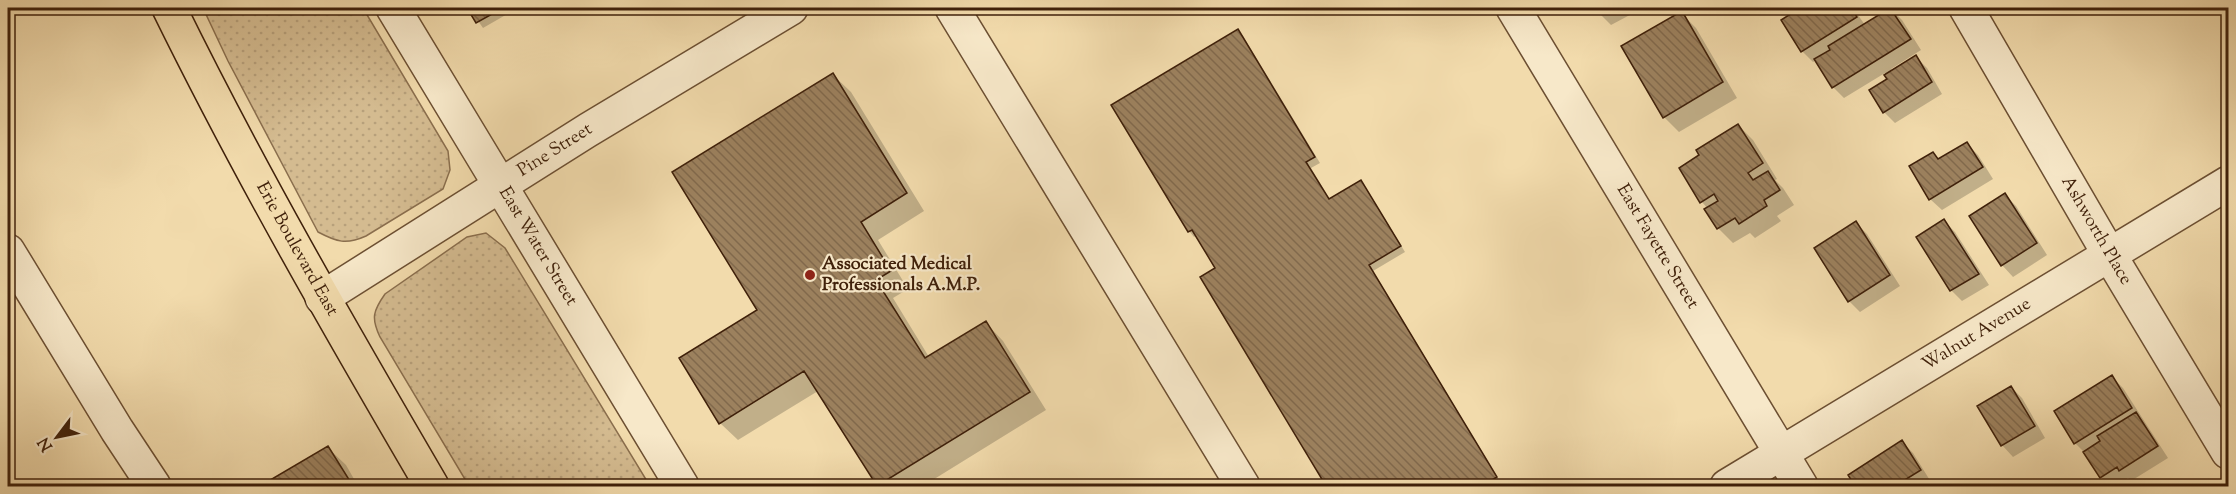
<svg xmlns="http://www.w3.org/2000/svg" width="2236" height="494" font-family="'Sorts Mill Goudy',serif">
<defs>
<pattern id="grass-dots" width="8" height="8" patternUnits="userSpaceOnUse" patternTransform="scale(1.5)"><rect width="8" height="8" fill="#d4bb90"/><path d="M2 2h.1M6 6h.1" fill="none" stroke="#b7a07b" stroke-width="1.8" stroke-linecap="round"/></pattern>
<pattern id="building-back-hatch" width="6" height="6" patternUnits="userSpaceOnUse" patternTransform="scale(1.5)"><rect width="6" height="6" fill="#9c815e"/><path d="M-1 5l2 2M0 0l6 6M5-1l2 2" fill="none" stroke="#81694c"/></pattern>
</defs>
<rect width="100%" height="100%" fill="#f2dbac"/>
<filter id="stains"><feTurbulence type="fractalNoise" baseFrequency=".00333" numOctaves="4"/><feColorMatrix values="0 0 0 0 .2 0 0 0 0 .09 0 0 0 0 .02 0 0 0 .5 -.17"/></filter>
<radialGradient id="worn" r=".72"><stop offset=".6" stop-color="#630" stop-opacity="0"/><stop offset="1" stop-color="#630" stop-opacity=".3"/></radialGradient>
<path fill="url(#grass-dots)" stroke="#8a6e4d" stroke-width="1.5" d="M203 8H363L448 151 450 170 443 189 366 236C346 245 337 242 318 232L228 61Z
M486 233 505 248 650 486H469L380 337C371 318 373 311 385 294L467 237Z"/>
<path fill="#0003" d="M469 8H518L483 28Z
M1594 8H1643L1611 25Z
M1803 8H1853L1865 25 1891 9 1902 20 1921 50 1891 69 1892 71 1916 57 1927 68 1942 94 1895 123 1884 112 1889 79 1885 73 1844 98 1833 87 1816 60 1813 62 1802 51 1783 20Z
M1681 13 1696 28 1737 98 1679 132 1664 117Z
M1238 31 1243 36 1320 163 1311 168 1330 200 1361 182 1366 188 1405 252 1373 271 1501 483 1496 486H1328L1202 277 1217 268 1197 235 1194 237 1189 231Z
M833 75 851 92 924 211 878 240 908 289 893 298 929 357 986 323 1003 341 1046 410 923 486H877L818 391 738 440 720 423 759 311Z
M1738 125 1753 140 1777 179 1775 180 1783 188 1794 205 1777 216 1781 221 1755 238 1750 233 1733 243 1718 228 1708 209 1702 202 1681 169 1701 156Z
M1967 144 1978 155 1993 179 1942 210 1930 199 1911 167 1933 153 1939 160Z
M2005 195 2016 206 2047 255 2013 277 2002 265 1971 217Z
M1944 221 1955 232 1989 285 1962 301 1951 290 1919 237Z
M1856 223 1867 234 1900 286 1860 312 1849 301Z
M2112 377 2123 388 2168 458 2131 481 2128 478 2115 486H2110L2101 477 2087 455 2075 443Z
M2011 387 2022 398 2045 438 2013 457 2002 445Z
M1902 442 1913 453 1931 482 1923 486H1857L1850 475Z
M328 448 346 465 358 486H263Z"/>
<path fill="url(#building-back-hatch)" stroke="#3f200a" stroke-width="1.5" d="M467 8H503L476 23Z
M1800 8H1851L1857 17 1801 52 1781 20Z
M1890 8 1911 39 1832 88 1814 59 1830 50 1828 46Z
M1682 11 1723 82 1663 118 1621 46Z
M1238 29 1315 157 1306 162 1329 199 1361 180 1401 246 1369 265 1497 477 1482 486H1326L1200 277 1215 268 1192 230 1188 232 1111 105Z
M1916 55 1932 82 1883 113 1869 90 1887 79 1884 75Z
M833 73 907 193 861 222 891 271 876 280 925 358 986 321 1030 392 877 486 804 371 719 424 679 358 757 310 672 172Z
M1738 124 1763 163 1748 173 1753 180 1768 171 1780 190 1764 200 1767 206 1739 224 1735 218 1717 229 1704 209 1718 201 1714 194 1700 203 1679 168 1699 155 1696 150Z
M1967 142 1983 167 1929 200 1909 166 1933 152 1938 159Z
M2005 193 2037 243 2001 266 1969 216Z
M1944 219 1979 274 1950 291 1916 237Z
M1856 221 1890 275 1848 302 1814 248Z
M2112 375 2132 408 2074 444 2054 411Z
M2011 386 2035 426 2001 446 1977 406Z
M2136 412 2158 446 2119 471 2117 467 2100 478 2083 452 2100 441 2097 436Z
M1902 440 1921 470 1895 486H1855L1848 475Z
M328 446 353 486H260Z"/>
<g fill="none" stroke-linecap="round" stroke-linejoin="round">
<g stroke="#6c4f32" stroke-width="36">
<g id="minor">
<path id="s1" d="M393 8 682 486"/>
<path d="M952 8 1243 486"/>
<path id="s2" d="M1513 8 1801 486"/>
<path id="s3" d="M1966 8 2109 254 2228 452"/>
<path d="M8 251 117 430 154 486"/>
<path id="s4" d="M322 298 588 130 791 8"/>
<path id="s5" d="M1727 486 2228 183"/>
</g>
</g>
<g stroke="#3f200a" stroke-width="36">
<g id="major">
<path id="s6" d="M169 8C249 171 340 329 432 486"/>
</g>
</g>
<use href="#minor" stroke="#f7e8c9" stroke-width="33"/>
<use href="#major" stroke="#f2dbac" stroke-width="33"/>
</g>
<circle fill="#8f2418" stroke="#f7e8c9" stroke-width="2" cx="810" cy="275" r="6"/>
<g text-anchor="middle" dominant-baseline="central" stroke-width="4.5" stroke-linejoin="round" paint-order="stroke">
<g font-size="18" fill="#3f200a" stroke="#f7e8c9">
<text stroke="none"><textPath href="#s4" startOffset="276">Pine Street</textPath></text>
<text stroke="none"><textPath href="#s3" startOffset="258">Ashworth Place</textPath></text>
<text stroke="none"><textPath href="#s1" startOffset="279">East Water Street</textPath></text>
<text stroke="none"><textPath href="#s2" startOffset="279">East Fayette Street</textPath></text>
<text stroke="none"><textPath href="#s6" startOffset="273">Erie Boulevard East</textPath></text>
<text stroke="none"><textPath href="#s5" startOffset="292">Walnut Avenue</textPath></text>
</g>
<g font-size="18" font-weight="bold" fill="#3f200a" stroke="#f7e8c9" text-anchor="start">
<text x="822" y="265">Associated Medical<tspan x="822" dy="21">Professionals A.M.P.</tspan></text>
</g>
</g>
<rect width="2236" height="494" fill="none" stroke="#f2dbac" stroke-width="30"/>
<rect x="9" y="9" width="2218" height="476" fill="none" stroke="#3f200a" stroke-width="3"/>
<rect x="15" y="15" width="2206" height="464" fill="none" stroke="#3f200a" stroke-width="1.5"/>
<g transform="translate(57 437) rotate(238)" stroke="#f7e8c9" stroke-width="4.5" paint-order="stroke">
<path d="M0-4.5L10 22L0 15L-10 22Z" fill="#3f200a"/>
<text y="-9" font-size="16" font-weight="bold" text-anchor="middle" fill="#3f200a">N</text>
</g>
<rect width="100%" height="100%" filter="url(#stains)"/>
<rect width="100%" height="100%" fill="url(#worn)"/>
</svg>
